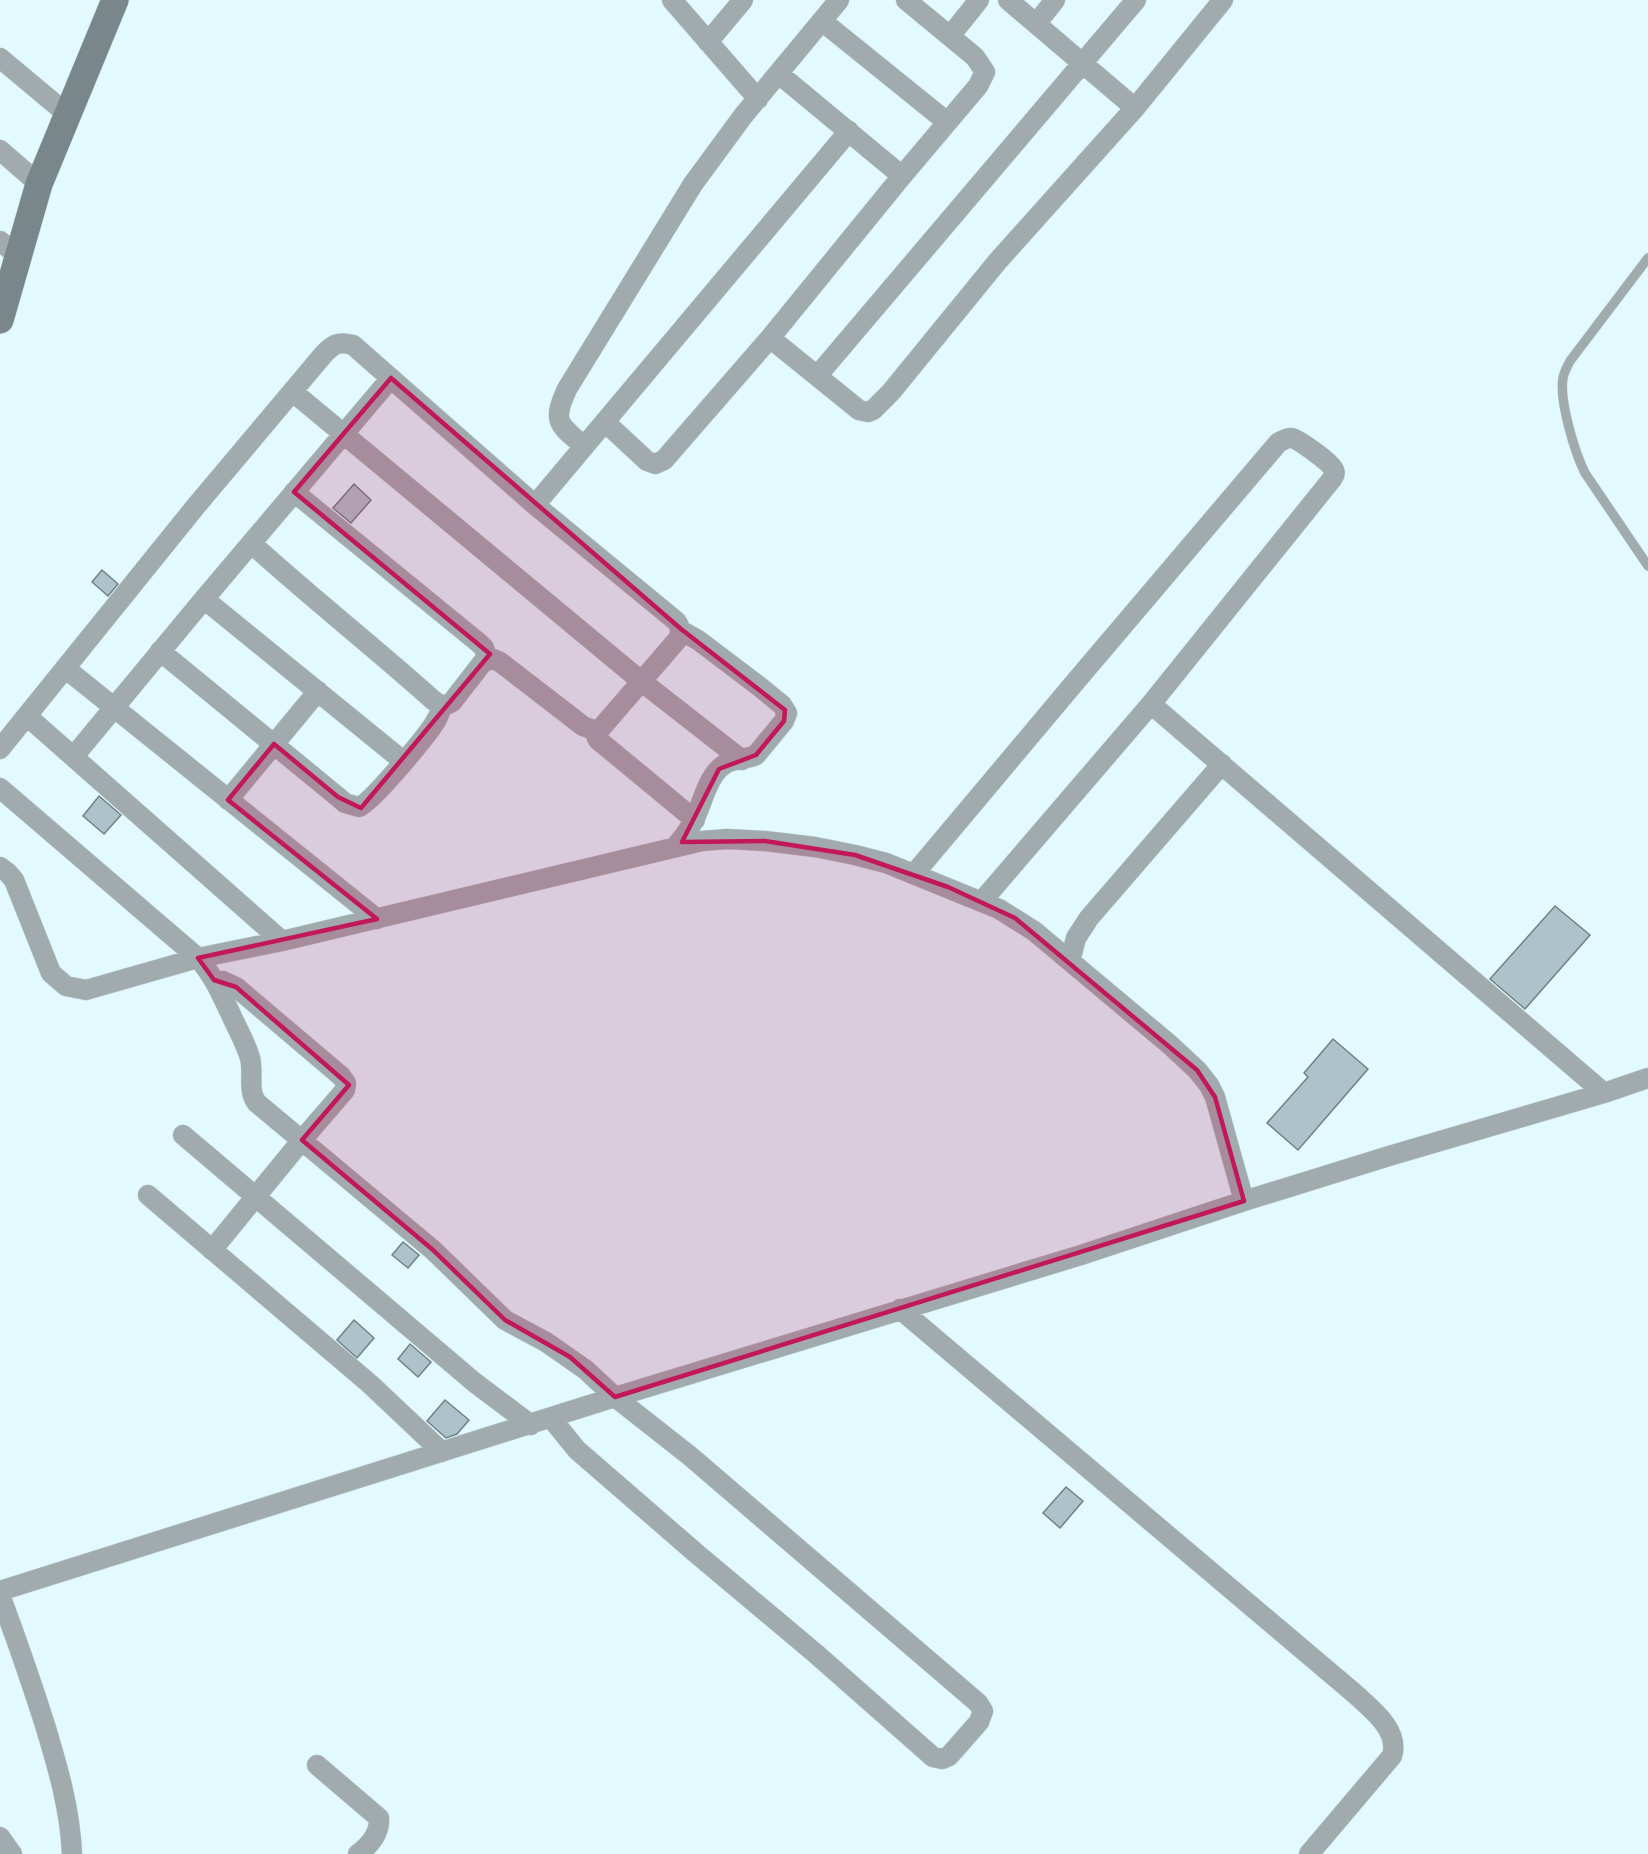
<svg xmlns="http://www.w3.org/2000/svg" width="1648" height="1854" font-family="Roboto,sans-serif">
<rect width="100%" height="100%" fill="#e2f9fe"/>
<path fill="#aec3c9" stroke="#6e8287" stroke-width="1.5" d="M354 484 371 500 351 523 333 508Z
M102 570 118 584 108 596 92 582Z
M99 796 121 815 104 834 83 816Z
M1555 906 1590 935 1525 1009 1490 979Z
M1333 1039 1368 1069 1298 1150 1267 1123 1308 1077 1304 1073Z
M403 1242 419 1255 408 1268 392 1255Z
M354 1320 374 1338 357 1358 337 1340Z
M410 1344 431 1362 418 1377 398 1359Z
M445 1400 469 1420 457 1434 446 1438 427 1421Z
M1066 1487 1083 1501 1060 1528 1043 1513Z"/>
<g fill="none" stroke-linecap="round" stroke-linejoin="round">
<g stroke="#bfd4d9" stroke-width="10">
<path id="lane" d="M1648 258 1570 361C1567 367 1564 372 1563 378 1559 401 1575 453 1585 473L1648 566"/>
</g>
<g stroke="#bfd4d9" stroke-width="21">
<path id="street" d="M672 0 758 99
M1008 0 1135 108
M822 21 947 122
M1036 24 1055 0
M950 36 979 0
M708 42 743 0
M0 58 67 114
M779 74 902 176
M0 150 39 184
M0 241 18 256
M770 338 859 410 868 412 873 410 891 392 997 262 1135 108 1223 0
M818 375 1136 0
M293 392 641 681 742 760
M605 422 647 461 655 464 664 460 770 338 902 176 978 86 985 72 975 57 906 0
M584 446C558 424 552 422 567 389L693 184 743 116 839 0
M294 492 479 643 484 648 488 660
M535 505 849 131
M204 599 403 761
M160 651 338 797 345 803 359 807C372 802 422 741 432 727 437 720 440 713 442 706
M65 668 377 919
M1151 704 1604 1093
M27 716 282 941
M594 731 598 740 603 744 695 820
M0 749 196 506 323 355C333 344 338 341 353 345L535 505 676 621C681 627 681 632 678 639L602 727 596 731 583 726 500 662 493 659 483 662 452 702C444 707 440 705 433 700 373 646 310 597 251 543
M74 756 204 599 391 378
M0 788 198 958C214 976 223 998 233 1019 239 1032 246 1044 250 1058 254 1073 247 1091 257 1103L433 1250 505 1320 546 1342 586 1370 615 1397 690 1456 978 1703 983 1711 979 1722 949 1756 942 1759 933 1757 815 1653 697 1554 577 1450 551 1418
M228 800 318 691
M675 847C682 839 689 830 694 820 703 803 707 775 725 764 734 758 746 760 756 755L784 721 787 713 782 705 760 687 698 640 680 630
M0 867 8 873 14 880 51 973 66 986 86 990 198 958 282 941 702 841 727 839 765 841 815 847 855 855 886 863 999 909 1034 931 1169 1044 1197 1070 1209 1085 1215 1097 1244 1201
M914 874 1076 681 1278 443C1282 441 1287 437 1292 438 1299 440 1332 463 1334 470 1336 475 1334 475 1332 479L1151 704 982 901
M1070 961 1076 938 1089 918 1222 764
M183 1135 474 1382 531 1425
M148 1195 370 1384 442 1452
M212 1250 302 1140 345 1090 346 1083 341 1076 236 987 223 981 214 980
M900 1309 1354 1693C1371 1709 1400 1730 1392 1756L1309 1854
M0 1591 615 1397 1081 1255 1244 1201 1389 1156 1604 1093 1648 1078
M0 1595C16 1638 31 1681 45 1725 58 1768 70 1809 72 1854
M317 1765 379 1818C380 1834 370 1845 358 1854
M0 1837 12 1854"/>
</g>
<g stroke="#bfd4d9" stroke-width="28">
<path id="secondary" d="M0 320 39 184 115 0"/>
</g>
<use href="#lane" stroke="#a1abad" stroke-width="9"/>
<use href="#street" stroke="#a1abad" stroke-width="20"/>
<use href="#secondary" stroke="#79878b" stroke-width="27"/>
</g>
<path fill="#c2185b" fill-opacity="0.2" stroke="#c2185b" stroke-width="4.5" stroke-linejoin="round" d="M391 378 681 629 785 710 784 721 756 755 719 769 682 842 765 841 855 855 948 887 1015 918 1197 1070 1215 1097 1244 1201 615 1397 570 1357 505 1320 433 1250 302 1140 349 1085 236 987 214 980 198 958 377 919 228 800 274 744 338 797 361 808 490 654 294 492Z"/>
</svg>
